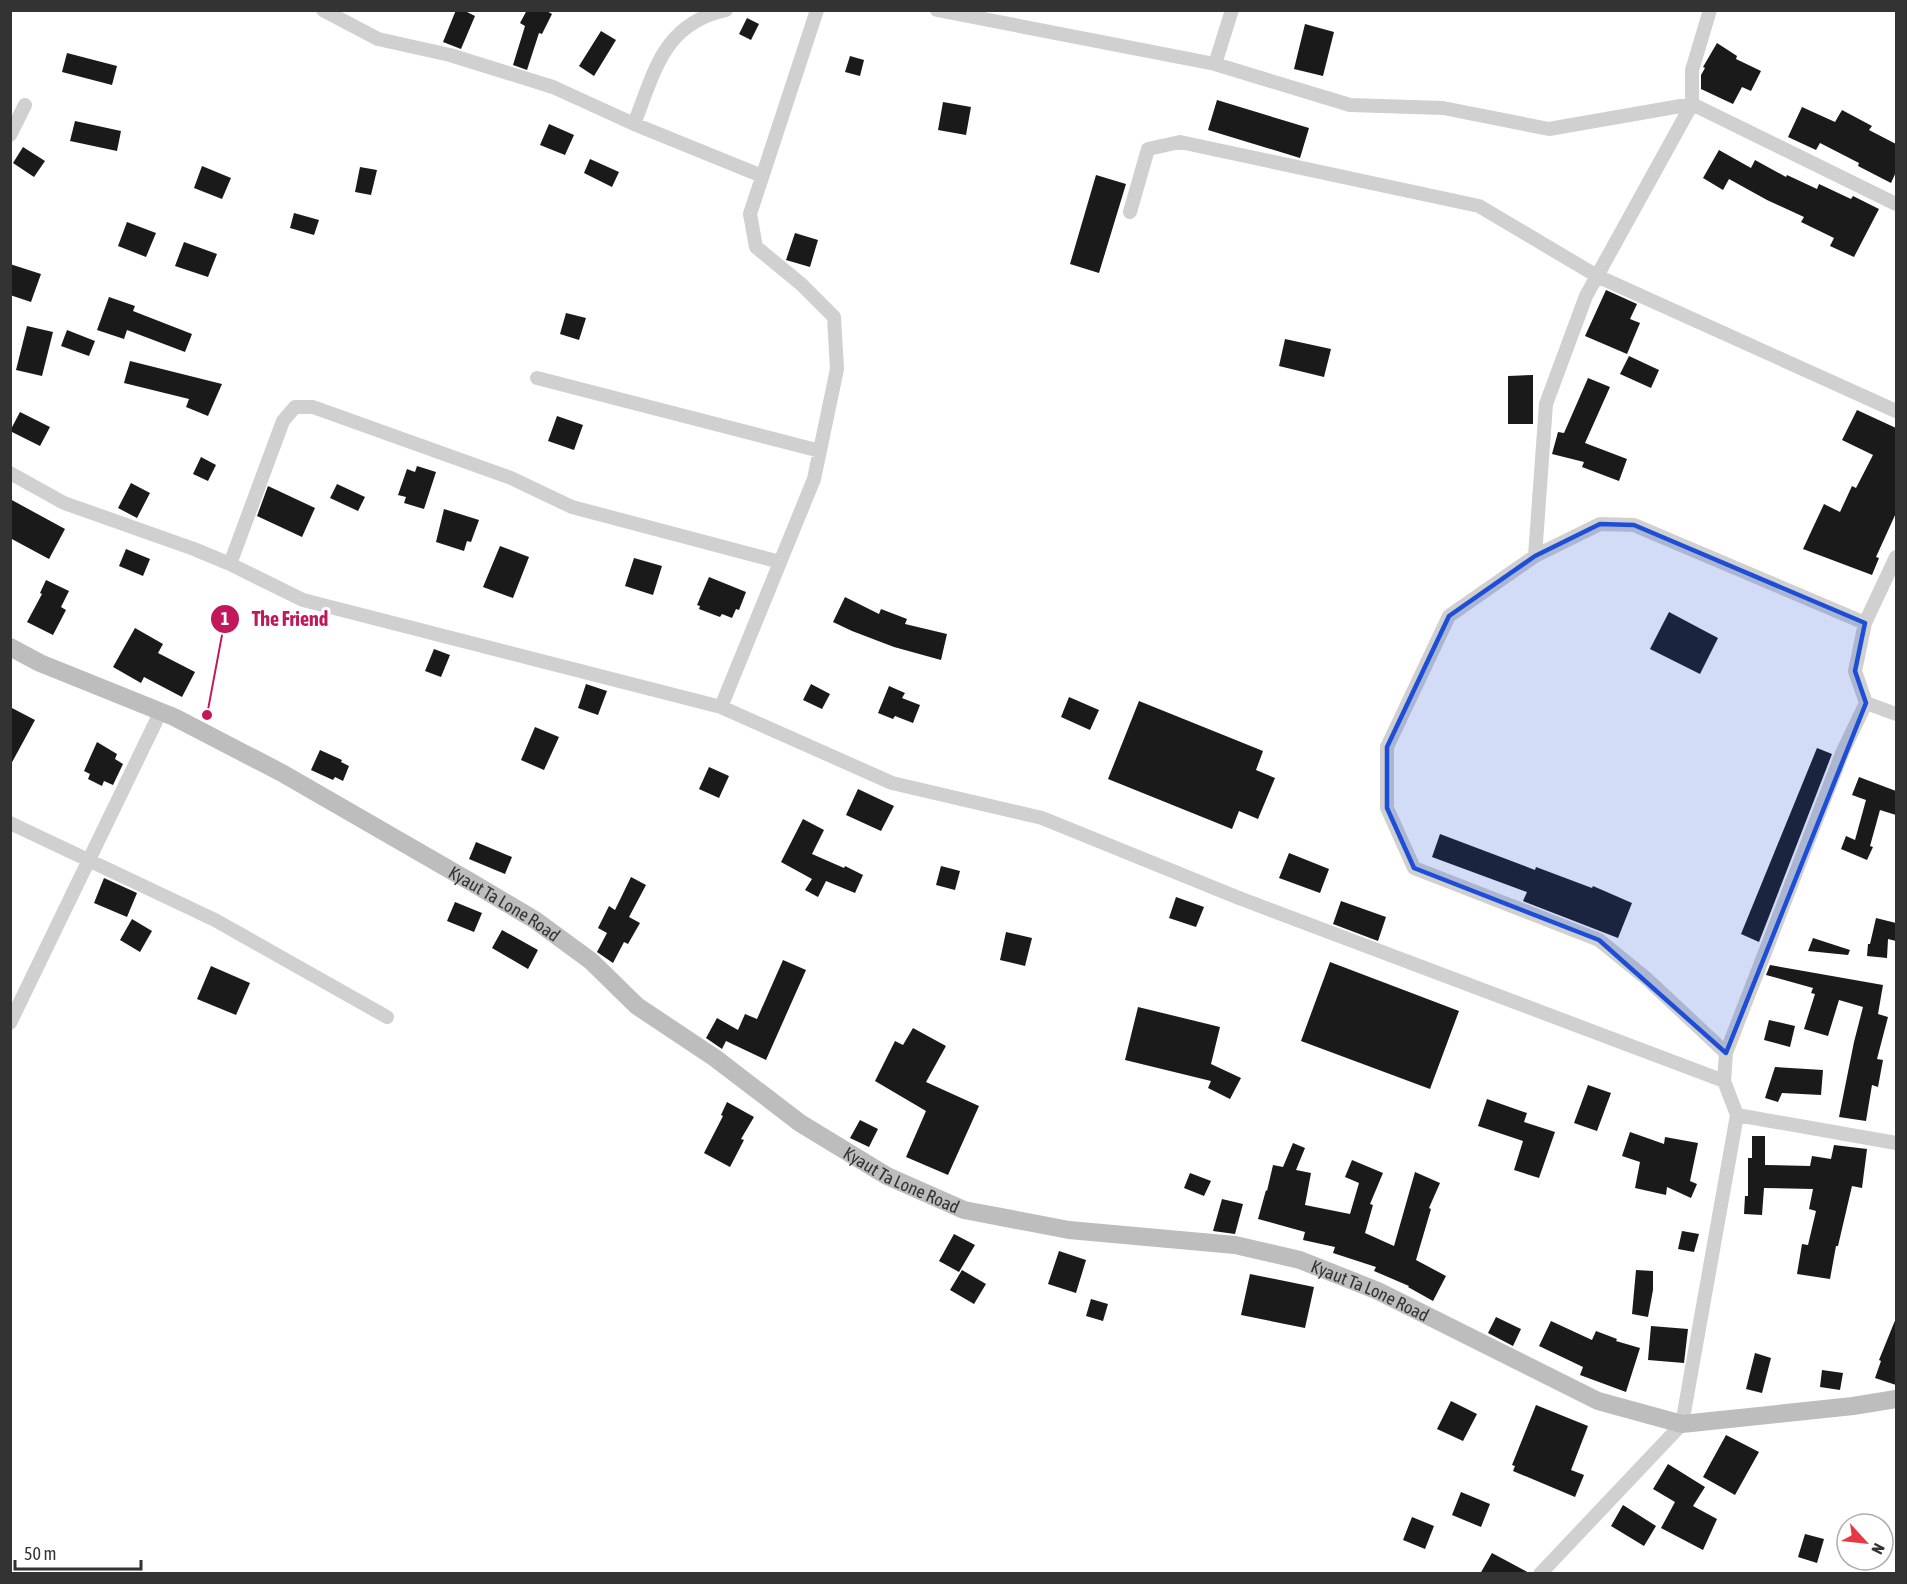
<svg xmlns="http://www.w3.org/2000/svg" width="1907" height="1584" font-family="'Asap Condensed',sans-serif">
<rect width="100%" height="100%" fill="#fff"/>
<path fill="#1a1a1a" d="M456 10H463L475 16 461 49 443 42Z
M527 10H545L552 14 542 34 539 33 527 70 513 65 525 26 520 23Z
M747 18 759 24 751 40 739 34Z
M1305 24 1334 32 1323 76 1294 69Z
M601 31 616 40 594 76 579 66Z
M1717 43 1737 56 1736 59 1761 71 1751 91 1742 87 1733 104 1701 89V75L1705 68 1703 67Z
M67 53 117 66 112 85 62 72Z
M850 56 864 60 860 76 845 72Z
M1217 100 1309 128 1300 158 1208 130Z
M943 102 971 107 966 135 938 130Z
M1802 107 1835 122 1842 110 1872 126 1869 130 1896 144V172L1891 183 1858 166 1859 163 1820 143 1816 150 1788 137Z
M75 121 121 131 117 151 70 141Z
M549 124 574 135 565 155 540 145Z
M23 147 45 161 34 177 13 163Z
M1719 150 1751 168 1755 160 1786 177 1787 175 1817 189 1819 184 1851 199 1853 196 1879 209 1854 257 1830 246 1834 238 1801 222 1804 217 1767 200 1729 179 1723 190 1703 178Z
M590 159 619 172 612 187 584 173Z
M202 166 231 178 222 199 194 188Z
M360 167 377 170 371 195 355 192Z
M1096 175 1126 184 1099 273 1070 264Z
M294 213 319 220 314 235 290 228Z
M127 222 156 233 146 257 118 246Z
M795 233 818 240 810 267 786 260Z
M184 242 217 254 208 277 175 266Z
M10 264 41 274 31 302 10 295Z
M1606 290 1637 304 1630 319 1640 323 1627 354 1585 336Z
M109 297 135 306 133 311 192 334 185 352 127 330 124 339 97 330Z
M566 313 586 318 579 340 560 334Z
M27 326 53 332 42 376 16 370Z
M67 330 95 341 89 356 61 346Z
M1285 339 1331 349 1324 377 1279 366Z
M1629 356 1659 370 1651 388 1620 374Z
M130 361 222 384 208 416 186 407 189 399 124 383Z
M1533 375V424H1508V376Z
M1588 378 1610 387 1585 443 1627 459 1619 481 1582 467 1584 462 1552 454 1558 432 1564 433Z
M1857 410 1896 428V513L1876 557 1879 558 1872 575 1803 549 1824 504 1840 512 1852 486 1856 488 1873 455 1842 440Z
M20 412 50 427 40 446 10 431Z
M557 416 583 425 574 450 548 441Z
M201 457 216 465 208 481 193 474Z
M417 466 436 472 424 509 404 503 406 497 398 495 407 469 415 472Z
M131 483 150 493 137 518 118 508Z
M337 484 365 497 358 511 330 498Z
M268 486 315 508 302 537 257 516Z
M10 499 65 529 49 559 10 538Z
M444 509 479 520 471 542 467 541 464 551 436 542Z
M500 546 529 557 513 598 483 587Z
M126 549 150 559 143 576 119 566Z
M634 558 662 566 653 595 625 586Z
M709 577 746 592 739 610 736 609 732 618 722 614 720 617 699 609 700 606 697 605Z
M46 580 69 591 61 607 66 610 53 635 27 622 42 594 40 593Z
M845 597 879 614 881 609 907 619 905 624 947 634 941 660 894 647 852 631 833 622Z
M1669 612 1718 638 1700 674 1650 649Z
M135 628 163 644 158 653 195 672 182 697 144 677 141 683 113 667Z
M434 649 450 655 441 677 425 671Z
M586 684 607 691 598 715 578 708Z
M811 684 830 694 822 709 803 700Z
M889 686 905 693 902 698 920 705 913 723 895 716 893 719 878 713Z
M1069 697 1099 710 1090 730 1061 717Z
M1139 701 1263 751 1256 770 1275 778 1258 819 1239 811 1232 829 1108 779Z
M10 707 35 720 10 766Z
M535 727 559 737 544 770 521 760Z
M97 742 117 754 115 759 123 764 113 785 104 781 102 786 88 779 90 774 84 771Z
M1817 748 1832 754 1759 942 1741 934Z
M320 750 342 760 341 762 349 766 343 781 335 777 333 780 311 770Z
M709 767 729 776 719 798 699 789Z
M1859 777 1896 791V815L1880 810 1870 846 1873 847 1867 860 1841 849 1846 836 1855 840 1866 800 1852 795Z
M858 789 894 806 881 831 846 815Z
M803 819 824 830 812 854 844 868 845 866 863 875 855 893 826 881 818 897 805 890 812 879 781 862Z
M1440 834 1535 870 1536 867 1592 888 1593 886 1632 903 1618 938 1523 901 1527 892 1432 857Z
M476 842 512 857 505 874 469 859Z
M1289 853 1329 869 1320 893 1279 878Z
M941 866 960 871 955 890 936 885Z
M631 877 646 885 629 917 640 923 628 944 624 942 613 963 597 952 607 933 598 928 609 906 615 910Z
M104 878 137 893 127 917 94 903Z
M1176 897 1204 907 1196 927 1169 918Z
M1341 901 1386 917 1378 941 1333 924Z
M455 902 482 913 474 932 447 921Z
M1876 918 1896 923V941L1888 939 1887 958 1867 956 1868 944H1870Z
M132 919 152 931 140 952 120 940Z
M502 930 538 950 528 969 492 948Z
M1006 932 1032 938 1025 966 1000 960Z
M1813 938 1850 950 1848 955 1808 951Z
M783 960 806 970 766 1060 726 1041 722 1049 706 1038 717 1018 738 1030 745 1014 757 1019Z
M1330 962 1459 1011 1430 1089 1301 1041Z
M1770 965 1883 985 1878 1014 1888 1017 1877 1059 1883 1060 1878 1087 1872 1085 1866 1121 1839 1117 1854 1042 1863 1007 1839 1000 1828 1036 1804 1029 1815 994 1811 993 1813 988 1766 975Z
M211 966 250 983 236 1015 197 999Z
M1138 1007 1220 1027 1211 1064 1241 1078 1230 1099 1208 1088 1211 1081 1125 1060Z
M1769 1020 1795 1026 1790 1047 1764 1040Z
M913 1028 946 1046 926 1082 979 1106 948 1175 906 1157 926 1111 875 1081 895 1041 903 1045Z
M1775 1067 1823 1070 1821 1095 1782 1093 1778 1102 1765 1098Z
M1588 1085 1611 1093 1597 1131 1574 1123Z
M1487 1099 1527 1113 1524 1122 1555 1132 1539 1178 1514 1170 1523 1141 1478 1126Z
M727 1102 754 1117 741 1139 744 1140 730 1167 704 1153 723 1116 721 1115Z
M860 1120 878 1129 869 1147 850 1138Z
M1630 1132 1664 1144 1665 1137 1698 1143 1690 1181 1697 1184 1691 1198 1667 1187 1666 1195 1635 1188 1640 1162 1622 1156Z
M1752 1136H1765V1165L1810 1166 1812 1156 1831 1159 1834 1145 1867 1149 1862 1188 1852 1186 1838 1246H1836L1830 1279 1797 1274 1802 1244 1808 1245 1816 1211 1809 1209 1813 1189 1764 1188 1762 1215 1744 1214 1745 1196H1748V1158H1752Z
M1293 1143 1305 1148 1296 1170 1311 1173 1305 1205 1350 1214 1359 1183 1345 1177 1352 1160 1383 1173 1370 1204 1373 1205 1365 1233 1394 1246 1415 1172 1440 1183 1429 1208 1431 1209 1416 1260 1446 1276 1433 1301 1408 1287 1409 1286 1374 1271 1376 1267 1333 1253 1335 1247 1303 1240 1305 1232 1258 1219 1266 1190 1267 1191 1273 1165 1283 1167Z
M1190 1173 1211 1181 1204 1196 1184 1188Z
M1222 1199 1243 1204 1235 1234 1213 1231Z
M1682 1231 1699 1234 1694 1252 1678 1249Z
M954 1234 975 1245 959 1272 939 1261Z
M1059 1251 1086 1260 1076 1293 1048 1284Z
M962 1270 986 1284 974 1304 950 1290Z
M1636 1270 1653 1271V1290L1648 1317 1632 1314Z
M1250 1274 1314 1287 1305 1328 1241 1315Z
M1091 1299 1108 1304 1103 1321 1086 1316Z
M1496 1317 1521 1329 1513 1346 1488 1333Z
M1896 1318V1385L1875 1378 1881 1361 1879 1360Z
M1551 1321 1592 1340 1596 1331 1617 1339 1616 1341 1640 1348 1626 1392 1580 1375 1583 1367 1539 1346Z
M1651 1326 1688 1329 1684 1363 1648 1360Z
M1755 1353 1771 1358 1762 1393 1746 1389Z
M1822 1370 1843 1373 1840 1390 1820 1387Z
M1451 1401 1477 1414 1463 1441 1437 1429Z
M1536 1405 1588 1426 1571 1470 1584 1475 1575 1497 1513 1471 1515 1466 1512 1465Z
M1726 1435 1759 1452 1735 1495 1703 1477Z
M1668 1464 1705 1487 1693 1506 1717 1519 1703 1550 1661 1528 1675 1502 1653 1489Z
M1461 1492 1490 1504 1481 1527 1452 1515Z
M1623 1505 1656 1526 1644 1546 1611 1526Z
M1412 1517 1434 1526 1425 1549 1403 1540Z
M1805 1534 1824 1539 1817 1563 1798 1557Z
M1492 1553 1531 1574H1480Z"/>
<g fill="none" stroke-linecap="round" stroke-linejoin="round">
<path stroke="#d0d0d0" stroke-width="14" d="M323 10 378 39 450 55 553 87 634 124 762 176
M937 10 1215 64 1350 105 1443 108 1549 129 1692 104 1896 204
M1215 64 1232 10
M634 124C655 71 663 24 726 10
M10 135 25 105
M1130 212 1148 149 1180 142 1479 206 1597 276 1896 411
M537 378 820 451
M10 473 64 503 194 549 230 564 303 600 721 707 892 783 1042 818 1239 898 1724 1081
M1535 556 1546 404 1586 296 1692 104V70L1710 10
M230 564 283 421 295 407H313L511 478 572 507 780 562
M1866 703 1896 714
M721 707 814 479 837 369 834 317 801 284 756 247 750 214 817 10
M10 823 215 920 387 1017
M10 1023 161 711
M1726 1053 1647 979 1599 940 1414 868 1387 808V747L1449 616 1535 556 1600 524 1634 525 1865 623
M1737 1115 1724 1081 1726 1053 1843 751 1866 703 1855 671 1865 623 1896 557
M1540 1574 1682 1424 1737 1115 1896 1143"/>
<path stroke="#bdbdbd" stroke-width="18" id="s1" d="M10 647 40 663 174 717 282 773 471 882 535 920 591 961 637 1006 715 1058 800 1123 887 1176 964 1210 1069 1230 1235 1245 1300 1260 1378 1291 1598 1401 1682 1424 1853 1406 1896 1399"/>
</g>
<path fill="#1d4ed8" fill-opacity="0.2" stroke="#1d4ed8" stroke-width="4.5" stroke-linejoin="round" d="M1600 524 1634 525 1865 623 1855 671 1866 703 1726 1053 1599 940 1414 868 1387 808V747L1449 616 1535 556Z"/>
<g text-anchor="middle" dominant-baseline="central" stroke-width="6" stroke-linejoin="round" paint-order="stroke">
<g font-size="18" fill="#333" stroke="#fff">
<text stroke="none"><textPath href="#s1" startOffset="558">Kyaut Ta Lone Road</textPath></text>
<text stroke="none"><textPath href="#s1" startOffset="1044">Kyaut Ta Lone Road</textPath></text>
<text stroke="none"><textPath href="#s1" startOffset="1530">Kyaut Ta Lone Road</textPath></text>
</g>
</g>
<path fill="none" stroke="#c2185b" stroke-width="2" d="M207 715L225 619"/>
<g fill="#c2185b" stroke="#fff" stroke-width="2">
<circle cx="207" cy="715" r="6"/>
<circle cx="225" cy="619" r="15"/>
</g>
<g font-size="18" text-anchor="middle" font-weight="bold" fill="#fff">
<text x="225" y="625">1</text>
</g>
<g font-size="20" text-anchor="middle" font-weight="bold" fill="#c2185b" stroke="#fff" stroke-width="6" stroke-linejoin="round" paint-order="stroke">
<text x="290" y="626">The Friend</text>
</g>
<rect width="1907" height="1584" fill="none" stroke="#333333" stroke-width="24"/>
<g transform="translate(1865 1542) rotate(117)"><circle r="28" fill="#ffffff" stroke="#adadad" stroke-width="1.5"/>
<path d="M0-4.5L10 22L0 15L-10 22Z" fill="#e63946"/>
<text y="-9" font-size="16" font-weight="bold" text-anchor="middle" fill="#333333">N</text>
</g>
<path d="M15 1560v9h126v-9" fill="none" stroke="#333333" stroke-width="3"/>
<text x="24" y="1560" font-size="18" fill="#333333" stroke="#ffffff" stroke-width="4.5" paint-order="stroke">50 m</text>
</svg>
